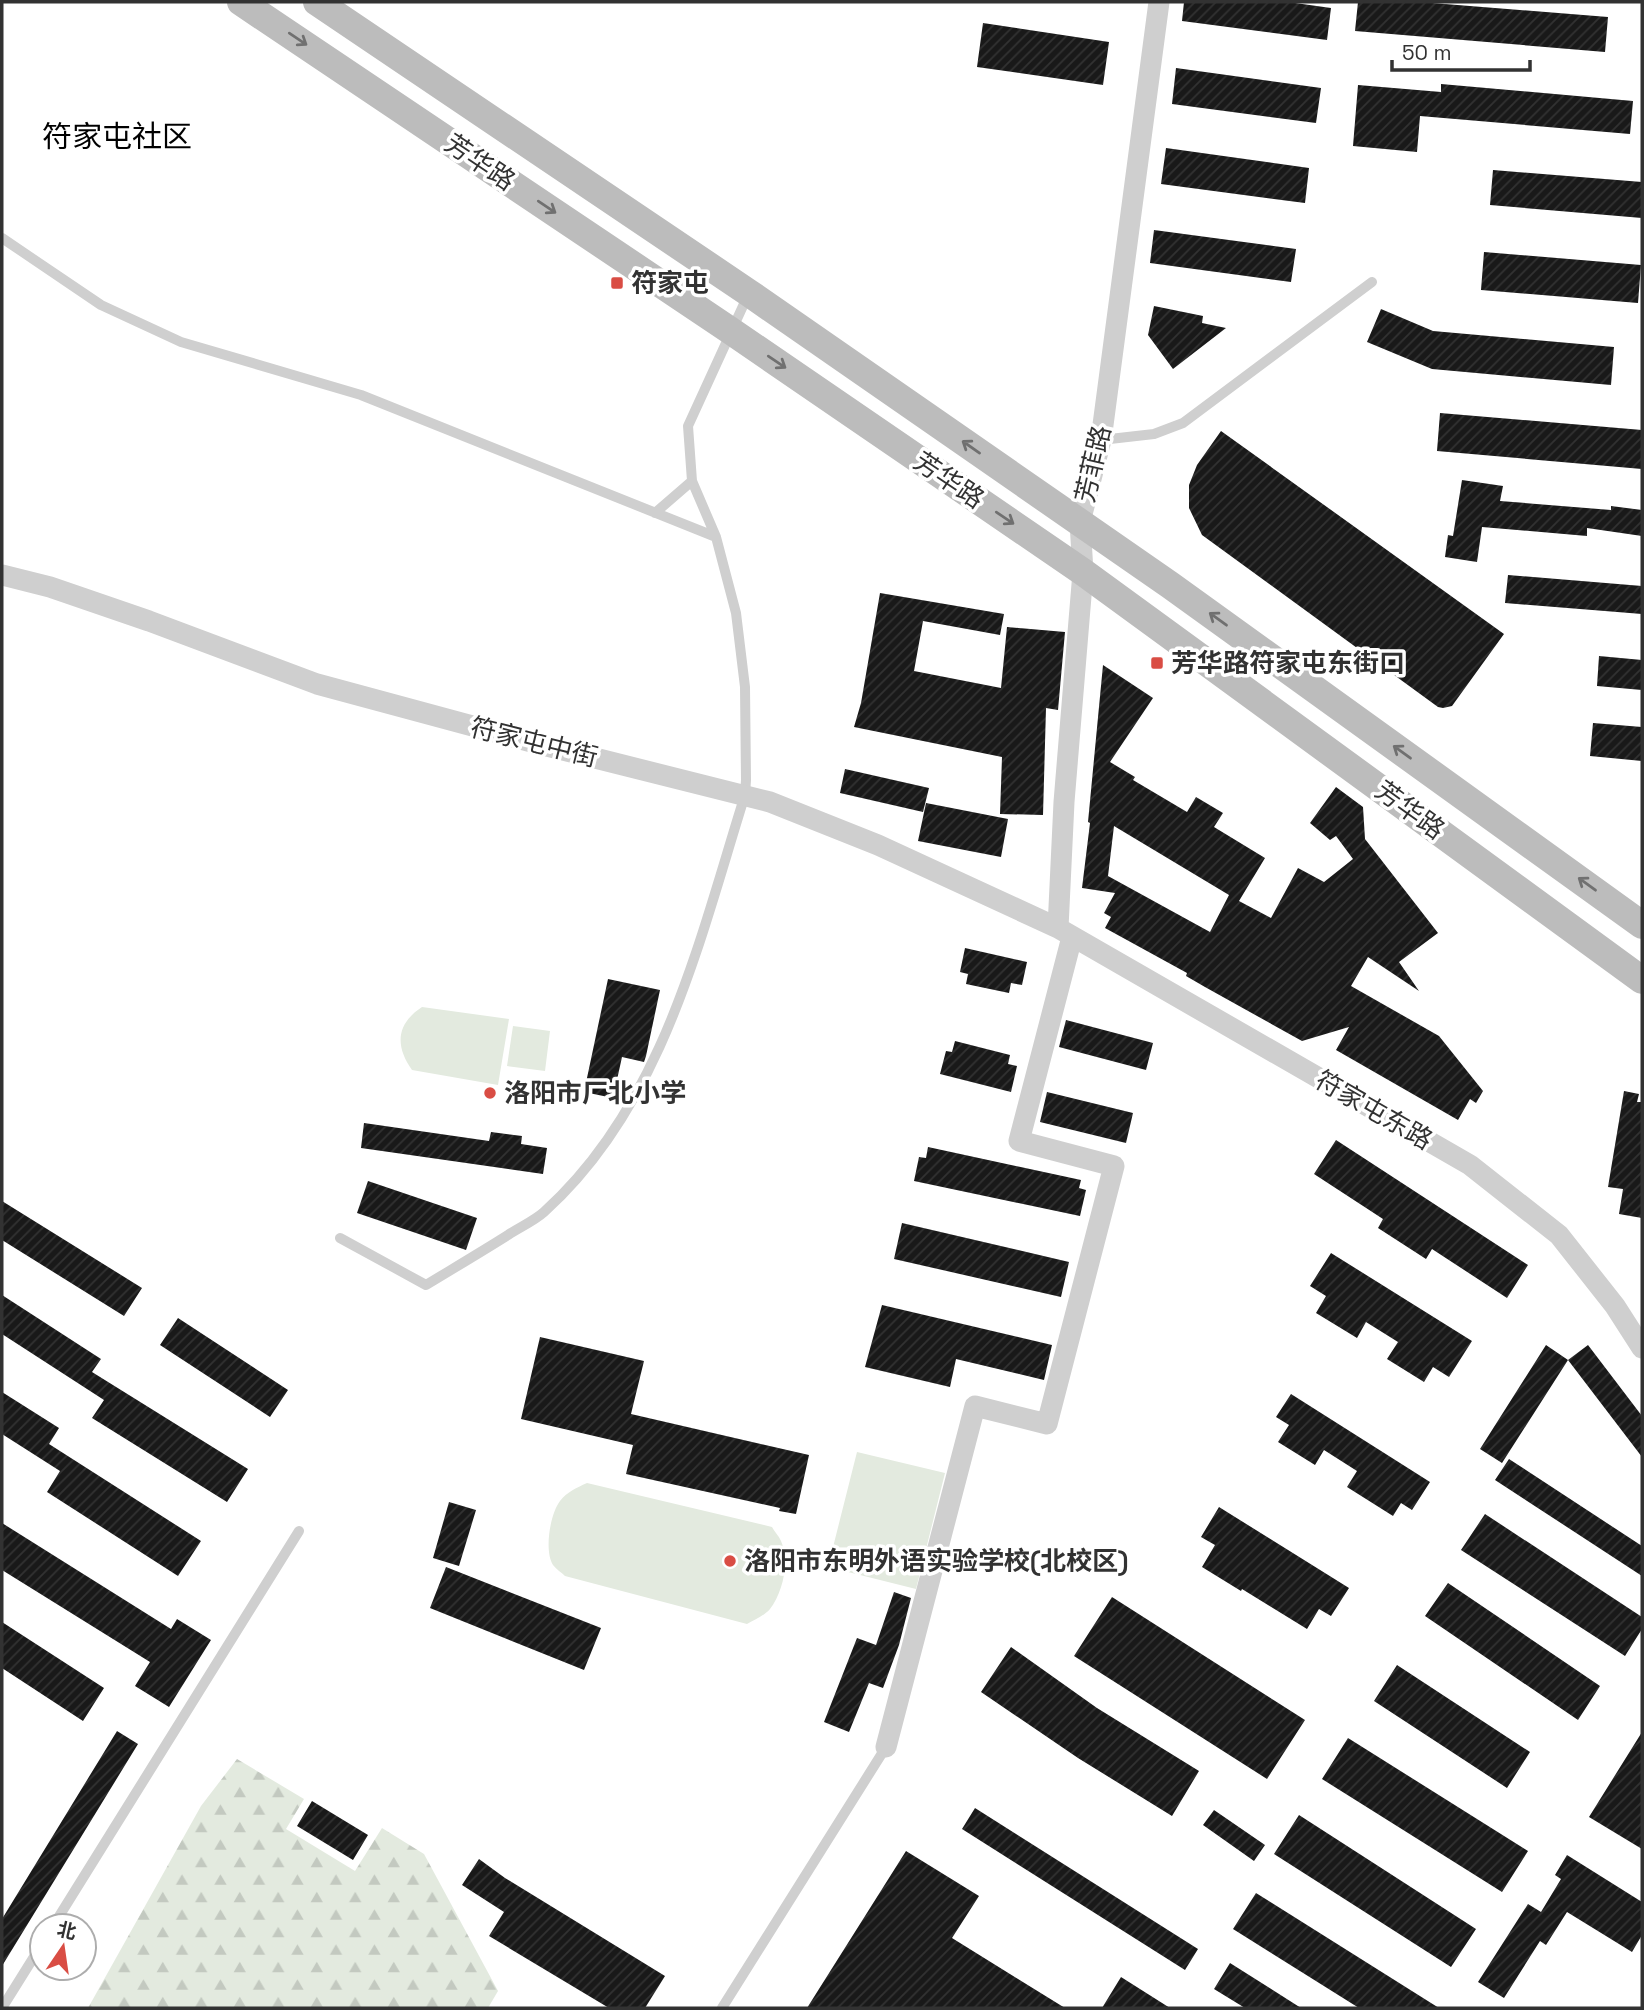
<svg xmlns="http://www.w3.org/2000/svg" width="1644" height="2010" font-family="'Space Grotesk','Noto Sans SC',sans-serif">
<defs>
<pattern id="forest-firs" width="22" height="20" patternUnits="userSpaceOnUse" patternTransform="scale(1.75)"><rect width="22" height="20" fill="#e3eadf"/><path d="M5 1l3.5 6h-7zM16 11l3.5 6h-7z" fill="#c3c9c0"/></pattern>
<pattern id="building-hatch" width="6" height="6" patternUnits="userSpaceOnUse" patternTransform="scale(1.75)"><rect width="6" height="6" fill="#191919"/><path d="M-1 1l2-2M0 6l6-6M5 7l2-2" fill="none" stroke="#323232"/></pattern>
</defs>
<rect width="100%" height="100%" fill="#fff"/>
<path fill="url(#forest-firs)" d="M237 1759 304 1799 286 1829 355 1871 382 1828 424 1854 498 1991 488 2008H88L201 1806Z"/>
<path fill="#e3eadf" d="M422 1007 509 1019 498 1085 412 1070C395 1046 396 1024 422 1007Z
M513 1026 550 1031 545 1071 507 1066Z
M857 1452 945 1473 916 1589 828 1567Z
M587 1483 772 1527C774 1531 779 1536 781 1541 790 1561 783 1592 770 1609 764 1616 754 1620 747 1624L565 1576C562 1573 556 1569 553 1565 544 1551 550 1514 560 1501 567 1492 576 1488 587 1483Z"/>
<path fill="url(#building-hatch)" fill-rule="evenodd" d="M1184 2H1288L1331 8 1327 40 1182 21Z
M1358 2H1420L1608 17 1605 52 1355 31Z
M983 23 1109 42 1103 85 977 67Z
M1176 68 1321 88 1316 123 1172 104Z
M1441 84 1633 101 1630 134 1420 116 1417 152 1353 146 1358 85 1441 92Z
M1166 148 1309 168 1305 203 1161 184Z
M1493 170 1642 182V218L1490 205Z
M1154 230 1296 249 1291 282 1150 263Z
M1484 252 1641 265 1638 303 1481 290Z
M1154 306 1203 316 1202 323 1226 328 1173 369 1148 335Z
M1381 309 1433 331 1614 347 1611 385 1432 369 1367 342Z
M1440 413 1642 430V469L1437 451Z
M1221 431 1504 634 1452 706 1443 708 1438 707 1202 535 1189 508V485L1197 465Z
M1462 480 1503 486 1500 501 1611 510V506L1642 510V536L1587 528V536L1482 527 1477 562 1445 557 1448 535 1453 536Z
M1508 575 1642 586V614L1505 603Z
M880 593 1004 614 1000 635 923 621 914 671 1001 688 1007 627 1065 632 1058 710 1046 708 1043 815 1000 814 1002 757 854 727 861 703Z
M1599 656 1642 660V690L1597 686Z
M1103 665 1153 698 1110 762 1135 777 1133 780 1187 812 1196 797 1223 813 1214 827 1265 858 1239 901 1271 918 1298 868 1324 882 1353 859 1336 836 1330 840 1310 823 1336 787 1363 807 1365 839 1438 933 1399 962 1419 991 1368 957 1351 986 1439 1036 1483 1091 1476 1103 1470 1099 1458 1120 1336 1050 1349 1027 1302 1041 1205 987 1186 976 1187 973 1105 928 1111 917 1104 913 1115 893 1082 888 1090 823 1088 822ZM1114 826 1229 895 1210 932 1108 876Z
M1593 723 1642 727V761L1590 756Z
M845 769 929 788 923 812 840 793Z
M926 803 1008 819 1001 857 918 841Z
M965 948 1027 962 1022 985 1011 983 1009 993 966 984 968 974 960 972Z
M608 979 660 990 646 1056 644 1062 622 1057 613 1098 584 1092Z
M1066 1020 1153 1043 1146 1070 1059 1047Z
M955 1041 1010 1055 1008 1064 1017 1066 1011 1092 940 1074 946 1051 952 1052Z
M1624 1091 1639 1094 1637 1102H1642V1218L1619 1214 1623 1189 1608 1187Z
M1047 1092 1133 1113 1126 1143 1040 1122Z
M364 1123 489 1141 491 1132 522 1136 521 1144 547 1148 543 1174 361 1148Z
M1336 1140 1528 1265 1507 1298 1432 1249 1426 1259 1378 1228 1383 1219 1314 1174Z
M928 1147 1081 1180 1079 1188 1086 1190 1080 1216 914 1181 919 1157 926 1158Z
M368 1181 477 1218 466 1250 357 1213Z
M2 1201 142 1288 124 1316 2 1240Z
M902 1223 1069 1262 1061 1297 894 1259Z
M1331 1253 1472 1341 1449 1377 1433 1367 1424 1382 1387 1359 1398 1342 1366 1322 1357 1338 1316 1313 1326 1296 1310 1286Z
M2 1295 101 1359 92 1372 248 1469 227 1502 92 1418 104 1400 2 1334Z
M882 1305 1052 1345 1044 1380 956 1359 950 1387 865 1367Z
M178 1318 288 1390 270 1417 160 1345Z
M540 1337 644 1361 631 1414 809 1455 796 1514 779 1511 780 1508 626 1474 633 1445 521 1419Z
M1546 1345 1568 1360 1502 1463 1480 1449Z
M1588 1345 1642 1416V1457L1568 1360Z
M2 1392 59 1428 49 1444 201 1541 178 1576 47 1492 60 1471 2 1434Z
M1291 1394 1430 1482 1412 1510 1401 1503 1393 1516 1347 1487 1357 1471 1324 1450 1315 1465 1278 1442 1289 1425 1276 1417Z
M1509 1459 1642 1546V1576L1495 1480Z
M449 1502 476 1510 459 1566 433 1558Z
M1219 1507 1349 1588 1331 1616 1319 1609 1307 1629 1242 1589 1241 1591 1202 1567 1215 1545 1201 1537Z
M1485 1514 1642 1617V1629L1625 1656 1461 1550Z
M2 1523 171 1629 177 1619 211 1640 169 1707 135 1686 150 1662 2 1570Z
M446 1567 601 1628 584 1670 430 1608Z
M1448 1583 1600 1686 1578 1720 1425 1616Z
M894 1592 911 1598 899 1645 883 1688 869 1683 849 1732 824 1722 857 1638 876 1645Z
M1112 1597 1305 1720 1267 1779 1074 1656Z
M2 1622 104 1688 83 1721 2 1668Z
M1011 1647 1097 1708 1199 1771 1172 1816 1078 1758 981 1692Z
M1397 1665 1530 1752 1507 1788 1374 1701Z
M117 1731 138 1744 2 1966V1919Z
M1642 1732V1849L1589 1817Z
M1348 1738 1528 1851 1502 1892 1322 1779Z
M312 1801 368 1835 353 1860 297 1826Z
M975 1808 1198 1949 1185 1970 962 1829Z
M1214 1810 1265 1845 1254 1861 1203 1825Z
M1299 1815 1476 1929 1451 1967 1274 1854Z
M906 1851 979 1896 952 1938 1065 2008H807Z
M1567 1855 1642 1902V1935L1632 1952 1567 1912 1546 1945 1540 1941 1504 1998 1478 1982 1528 1904 1541 1912 1561 1879 1555 1875Z
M479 1859 505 1878 665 1976 645 2008H609L489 1936 504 1912 462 1885Z
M1256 1893 1439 2008H1359L1233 1929Z
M1230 1963 1301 2008H1245L1214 1989Z
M1121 1977 1170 2008H1102Z"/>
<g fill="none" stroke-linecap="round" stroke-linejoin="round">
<path stroke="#cfcfcf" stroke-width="10" d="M2 238 101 305 181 342 361 395 716 537
M1101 440 1154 434 1183 423 1372 282
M655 513 692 481
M340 1238 426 1285C454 1268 481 1252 508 1235 520 1227 534 1221 544 1212 663 1105 699 941 745 795L746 780 745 687 736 613 716 537 692 481 688 426 748 295
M53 1926 299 1531
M2 2008 42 1944
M722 2008 886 1747"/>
<path stroke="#cfcfcf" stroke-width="21" d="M2 575 50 587 149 621 317 684 539 744 770 802 878 845 1058 928 1470 1165 1559 1235 1615 1306 1642 1348
M1058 928 1064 802 1083 572 1080 522 1101 440 1159 2
M886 1747 975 1406 1047 1424 1114 1166 1019 1141 1072 937"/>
<path stroke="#bcbcbc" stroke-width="28" d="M241 2 731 331 1083 572 1642 980
M317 2 749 293 1170 585 1642 925"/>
</g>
<defs><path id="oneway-shaft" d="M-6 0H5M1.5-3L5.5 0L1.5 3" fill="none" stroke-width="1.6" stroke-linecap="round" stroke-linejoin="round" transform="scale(1.75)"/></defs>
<g stroke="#707070">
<use href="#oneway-shaft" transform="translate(298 39) rotate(34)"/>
<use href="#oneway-shaft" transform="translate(547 207) rotate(34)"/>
<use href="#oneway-shaft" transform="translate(777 362) rotate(34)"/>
<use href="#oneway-shaft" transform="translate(971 447) rotate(-145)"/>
<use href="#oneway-shaft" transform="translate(1005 518) rotate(34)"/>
<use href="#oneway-shaft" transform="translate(1218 619) rotate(-144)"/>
<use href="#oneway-shaft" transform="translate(1402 752) rotate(-144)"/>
<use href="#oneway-shaft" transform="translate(1587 884) rotate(-144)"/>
</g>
<g fill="#d94d44" stroke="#fff" stroke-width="2.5">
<rect x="610" y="276" width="14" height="14" rx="3.5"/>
<rect x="1150" y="656" width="14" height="14" rx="3.5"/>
<circle cx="490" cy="1093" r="7"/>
<circle cx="730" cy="1561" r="7"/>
</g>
<g text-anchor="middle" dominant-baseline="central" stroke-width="7" stroke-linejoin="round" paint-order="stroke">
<g font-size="26" fill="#323232" stroke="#fff">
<text transform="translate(480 162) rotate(34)">芳华路</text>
<text transform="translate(1093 464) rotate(-77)">芳菲路</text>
<text transform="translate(949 480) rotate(34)">芳华路</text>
<text transform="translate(534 742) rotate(14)">符家屯中街</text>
<text transform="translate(1410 810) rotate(36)">芳华路</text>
<text transform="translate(1374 1110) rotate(30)">符家屯东路</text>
</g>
<g font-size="26" font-weight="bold" fill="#323232" stroke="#fff" text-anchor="start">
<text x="631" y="283">符家屯</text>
<text x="1171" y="663">芳华路符家屯东街口</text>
<text x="504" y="1093">洛阳市厂北小学</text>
<text x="744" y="1561">洛阳市东明外语实验学校(北校区)</text>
</g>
<g font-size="30" fill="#000" stroke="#fff">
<text x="117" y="136">符家屯社区</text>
</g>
</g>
<rect width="1644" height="2010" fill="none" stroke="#323232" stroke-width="7"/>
<g transform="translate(63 1947) rotate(13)"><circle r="33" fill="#ffffff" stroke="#adadad" stroke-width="2"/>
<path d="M0-5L12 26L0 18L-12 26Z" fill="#d94d44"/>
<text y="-10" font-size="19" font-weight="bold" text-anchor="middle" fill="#323232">北</text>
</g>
<path d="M1392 60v10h138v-10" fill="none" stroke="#323232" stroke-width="3.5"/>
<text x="1402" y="60" font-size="21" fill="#323232" stroke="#ffffff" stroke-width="5" paint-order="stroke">50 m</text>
</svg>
